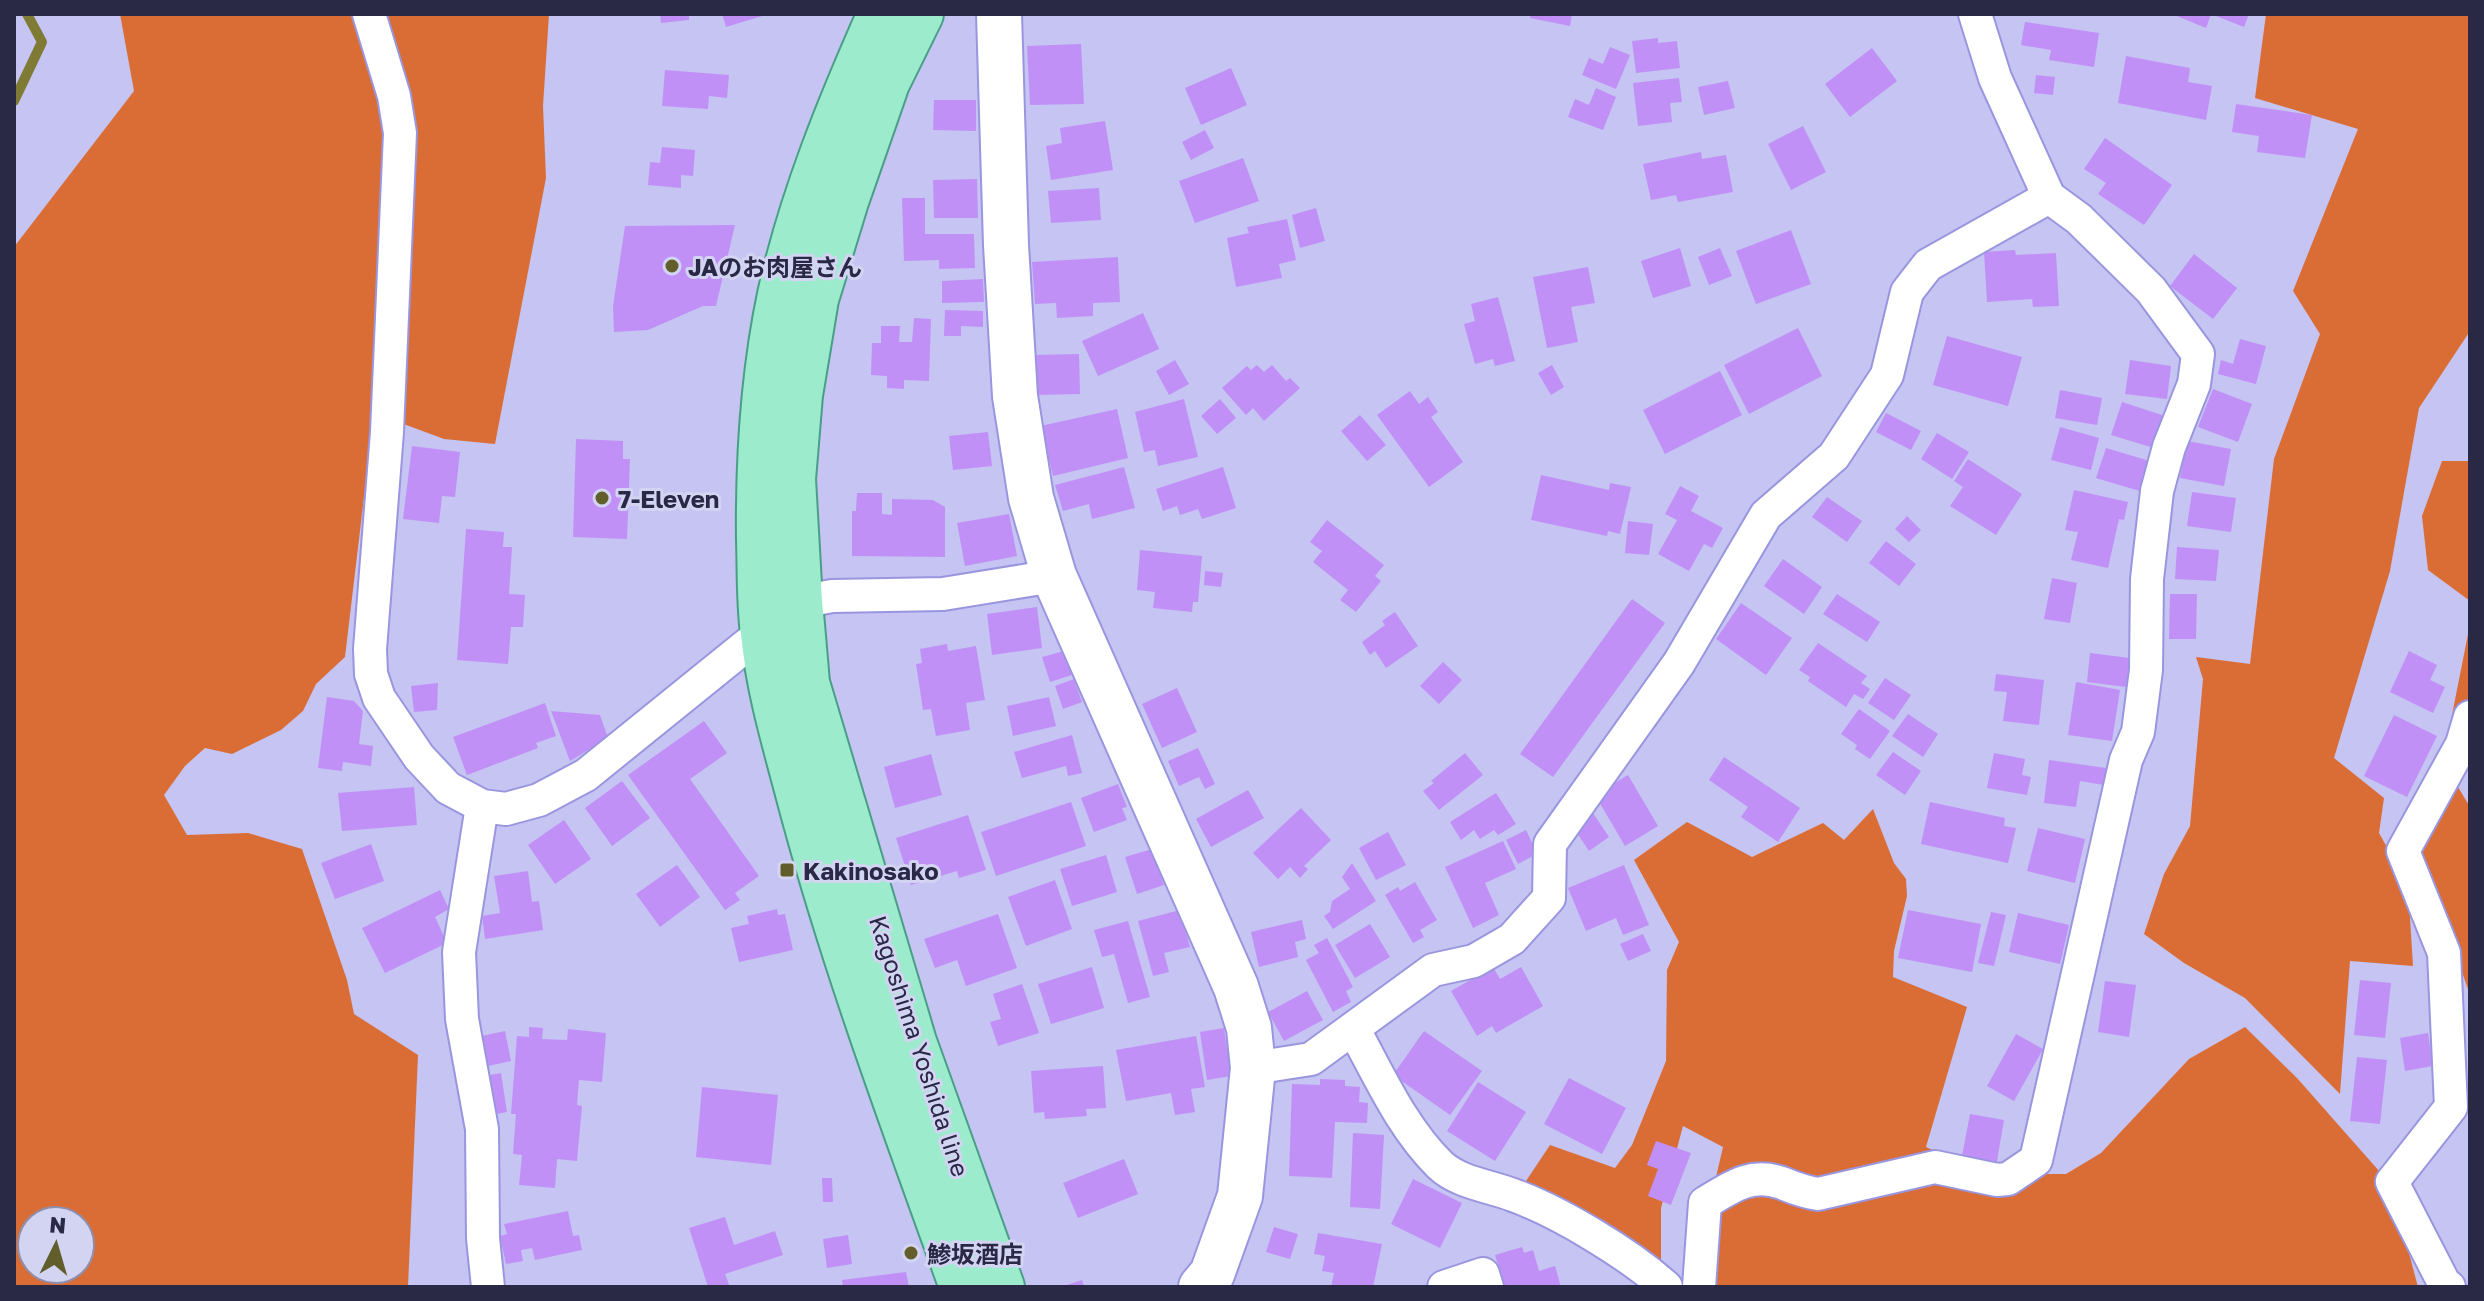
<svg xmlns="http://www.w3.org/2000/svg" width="2484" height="1301" font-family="'Golos Text','Noto Sans JP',sans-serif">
<rect width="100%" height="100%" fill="#c5c4f2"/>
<path fill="#da6d36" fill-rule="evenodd" d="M120 14H549L543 106 546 178 495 444 444 439 374 413 345 657 316 684 303 711 281 730 232 754 205 748 185 766 164 795 187 835 248 833 302 849 347 980 354 1014 418 1055 408 1287H14V247L134 91ZM32 1221H80V1269H32Z
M2266 14H2470V331L2419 408 2390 571 2334 758 2384 798 2379 833 2408 885 2413 966 2350 961 2340 1094 2245 998 2184 963 2144 934 2164 874 2190 826 2203 679 2196 657 2250 664 2274 459 2320 334 2293 291 2358 129 2255 98Z
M2442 461H2470V601L2428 570 2422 516Z
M2470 624V714L2451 720Z
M2449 772 2470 807V995L2444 920 2412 850Z
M1873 809 1894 863 1906 879 1907 896 1894 951 1893 977 1967 1007 1926 1147 1985 1174H2066L2101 1153 2189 1059 2245 1027 2297 1078 2387 1180 2393 1219 2406 1242 2418 1287H1699L1697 1259 1723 1147 1683 1126 1661 1208V1286L1518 1193 1550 1145 1615 1168 1632 1145 1666 1061 1667 970 1679 942 1634 860 1687 822 1752 857 1823 823 1844 840Z"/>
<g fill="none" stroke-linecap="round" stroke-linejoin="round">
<path stroke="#7f7a34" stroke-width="10" d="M14 101 42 42 27 14"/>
</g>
<path fill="#c190f7" d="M660 14H689V20L661 23Z
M722 14H766V15L726 27Z
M1531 14H1572L1570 26 1530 18Z
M2172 14H2249L2244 27 2211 14 2206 28Z
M2025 22 2099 33 2094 67 2049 60 2051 50 2021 45Z
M1658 38V43L1677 41 1680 68 1636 73 1632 41Z
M1081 44 1084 104 1030 105 1027 46Z
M1610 47 1630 55 1616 89 1582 75 1589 58 1603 64Z
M1872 48 1897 81 1850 117 1825 84Z
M2126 56 2190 68 2188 82 2212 86 2206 120 2118 103Z
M1231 68 1247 105 1201 125 1185 88Z
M665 70 729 75 727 98 709 96 708 109 662 106Z
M2036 75 2055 77 2053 95 2034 93Z
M1679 78 1682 102 1670 103 1672 122 1638 126 1633 83Z
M1728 81 1735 108 1704 115 1698 87Z
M1596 88 1616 97 1603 130 1568 117 1575 99 1589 105Z
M934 100H976V131L933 130Z
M2236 104 2312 115 2305 158 2257 152 2259 136 2232 132Z
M1105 121 1113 170 1051 180 1046 146 1062 143 1060 128Z
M1803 126 1826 172 1791 190 1768 144Z
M1205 130 1214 148 1191 160 1182 142Z
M2105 138 2172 185 2144 225 2098 194 2106 183 2084 169Z
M662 147 695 150 693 176 681 175V188L648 185 650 162 660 163Z
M1701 152 1702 159 1726 155 1733 192 1678 202 1676 195 1651 200 1643 164Z
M1243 158 1259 201 1195 223 1179 181Z
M977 179 978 218H934L933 180Z
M1099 188 1101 220 1051 223 1048 191Z
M902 198H925V234H974L975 268 939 269V260L904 261Z
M1316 208 1325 241 1300 248 1292 215Z
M1287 219 1296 260 1279 264 1282 278 1236 287 1227 238 1249 233 1247 227Z
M735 225 716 306H703L648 330 614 332 613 306 625 226Z
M1791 230 1811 284 1756 304 1736 251Z
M1680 248 1691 286 1653 298 1641 261Z
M1720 248 1732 276 1709 285 1698 257Z
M2015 250 2016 255 2056 253 2059 306 2033 307 2032 299 1987 302 1984 252Z
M2194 254 2237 288 2213 319 2170 286Z
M1118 257 1120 302 1093 303V316L1057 318 1056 303 1035 304 1032 262Z
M1588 267 1595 303 1571 307 1578 342 1547 348 1533 277Z
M983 279 984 302 942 303V281Z
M1498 297 1515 361 1495 366 1493 359 1475 364 1464 324 1475 321 1471 304Z
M945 310 983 311V327L961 326V336H944Z
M1143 313 1159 349 1098 376 1082 341Z
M914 318 931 319 929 381 904 380V389L887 388V376L871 375 872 343H881V326H900L899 342H912Z
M1798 328 1822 376 1749 414 1724 365Z
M1947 336 2022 357 2008 406 1933 385Z
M2240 339 2266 346 2256 384 2218 374 2221 360 2233 364Z
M1079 354 1080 394 1036 395 1035 355Z
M1175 360 1189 384 1169 395 1156 371Z
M2130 360 2171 366 2167 399 2125 394Z
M1257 365 1264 372 1272 365 1286 381 1290 378 1300 388 1264 421 1253 408 1246 415 1222 388 1247 366 1251 370Z
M1552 365 1564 387 1551 395 1538 373Z
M1720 371 1742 415 1665 454 1643 410Z
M2213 389 2252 404 2238 442 2198 427Z
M2060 390 2102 398 2097 425 2055 418Z
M1410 391 1419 404 1428 397 1438 412 1431 417 1463 462 1429 487 1377 415Z
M1184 399 1198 457 1158 466 1155 450 1144 452 1135 412Z
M1220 399 1236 418 1217 434 1201 416Z
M2122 402 2165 416 2154 448 2111 435Z
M1117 409 1128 458 1053 476 1041 426Z
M1886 413 1921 431 1911 450 1876 432Z
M1360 415 1386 445 1367 461 1341 431Z
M2060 427 2099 438 2091 470 2051 460Z
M988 432 992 466 953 470 949 436Z
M1937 433 1969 452 1952 479 1921 459Z
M576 439 623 441V459H630L627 539 573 537Z
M2187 441 2231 449 2224 486 2180 478Z
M412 446 460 452 455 497 442 496 439 523 403 519Z
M2106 448 2153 462 2143 492 2096 478Z
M1968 459 2022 494 1996 535 1950 506 1963 487 1954 481Z
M1124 467 1135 508 1092 519 1089 504 1063 511 1055 485Z
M1223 467 1236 508 1202 519 1198 509 1180 515 1177 506 1163 511 1156 489Z
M1541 475 1609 490 1610 483 1631 487 1620 534 1608 531 1607 536 1531 520Z
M1680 486 1699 496 1691 511 1723 528 1712 548 1704 544 1689 571 1658 554 1677 520 1665 514Z
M2074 490 2128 502 2124 520 2119 519 2108 568 2071 560 2078 532 2065 530Z
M2192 492 2236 498 2231 532 2187 526Z
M857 493H882V514L892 515V499L933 500 945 507V557L852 556V511H856Z
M1827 497 1862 521 1847 542 1812 517Z
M1009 514 1017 556 965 566 957 523Z
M1907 516 1921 530 1909 542 1895 529Z
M1327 520 1384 565 1375 576 1381 581 1356 612 1340 600 1348 590 1313 562 1322 551 1310 542Z
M1628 521 1653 524 1649 555 1625 553Z
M466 529 504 532 503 547H512L509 594 525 595 523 627H511L508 664 457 660Z
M1886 541 1916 564 1899 586 1869 563Z
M2177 547 2219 550 2216 581 2175 579Z
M1140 550 1202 556 1198 602H1193L1192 612 1153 608 1155 592 1137 590Z
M1783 559 1822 587 1804 614 1764 586Z
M1205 571 1223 573 1221 587 1204 585Z
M2052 578 2077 583 2070 623 2044 619Z
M1837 594 1880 622 1867 642 1823 614Z
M2170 594H2197L2196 639H2169Z
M1632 599 1665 623 1553 777 1520 754Z
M1741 603 1792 638 1766 675 1716 639Z
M1037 607 1042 648 992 655 987 614Z
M1395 612 1418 646 1386 668 1375 651 1370 655 1362 642 1385 625 1382 621Z
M1818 643 1867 676 1861 683 1870 689 1863 699 1854 694 1846 707 1808 681 1810 677 1799 670Z
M947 644 948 651 976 646 985 700 966 703 970 730 936 736 931 709 923 710 916 664 922 663 920 649Z
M1064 651 1072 675 1050 682 1042 657Z
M2409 651 2437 665 2430 680 2445 687 2433 713 2390 692Z
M2090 653 2130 658 2126 687 2087 682Z
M1443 662 1462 680 1439 704 1420 686Z
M1996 674 2044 680 2039 725 2003 721 2007 692 1994 691Z
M1885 678 1911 695 1894 720 1868 703Z
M1074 679 1082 702 1063 709 1055 686Z
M2076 682 2120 690 2112 741 2068 735Z
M438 683 437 710 414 712 411 686Z
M1177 688 1197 732 1162 748 1142 704Z
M327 697 354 701 363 711 359 744 373 746 371 766 343 762 342 771 318 768Z
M1049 697 1056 726 1013 736 1007 706Z
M545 703 556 736 536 743 538 748 467 775 453 737Z
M1859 709 1890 731 1870 759 1855 749 1857 745 1841 734Z
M551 711 600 715 608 738 570 761Z
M1908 714 1938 734 1923 757 1892 736Z
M2394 715 2437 736 2407 797 2364 776Z
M704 721 727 753 690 779 759 876 735 893 740 900 725 910 628 775Z
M1072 735 1082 773 1068 776 1066 766 1022 778 1014 752Z
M1198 748 1215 784 1205 789 1199 777 1179 786 1168 761Z
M1893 752 1921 771 1905 795 1876 775Z
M1465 753 1483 775 1439 810 1423 791 1434 783 1431 781Z
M1994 753 2025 759 2022 775 2031 777 2027 795 1987 788Z
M931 754 942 795 895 808 884 767Z
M1724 757 1800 808 1778 842 1741 817 1748 807 1709 780Z
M2049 760 2106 768 2104 785 2080 781 2076 807 2044 803Z
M1628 775 1658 826 1625 846 1595 795Z
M622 781 650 818 612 846 585 808Z
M1118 784 1127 807 1122 808 1127 820 1094 832 1081 798Z
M414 787 417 825 342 831 338 793Z
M1248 790 1264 818 1211 847 1196 819Z
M1496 793 1516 824 1498 835 1494 830 1480 839 1474 830 1461 840 1450 822Z
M1071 802 1086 846 996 876 981 832Z
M1930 802 2005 818 2004 826 2016 828 2008 863 1921 844Z
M1301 808 1331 840 1304 866 1308 869 1300 878 1290 867 1278 879 1253 853Z
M1593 813 1609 837 1589 851 1573 827Z
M968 815 986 870 959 878 957 871 911 885 896 838Z
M564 820 591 859 555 884 528 845Z
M2038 828 2085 839 2075 883 2027 871Z
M1526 830 1537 854 1518 864 1506 840Z
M1388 832 1406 865 1376 880 1359 848Z
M1503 841 1516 869 1485 883 1499 915 1473 928 1445 867Z
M371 844 384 881 335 899 321 863Z
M1152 849 1164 885 1137 894 1125 857Z
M1106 855 1117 892 1072 906 1060 869Z
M1352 863 1376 901 1333 929 1324 916 1330 912 1332 901 1350 889 1342 877Z
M677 865 700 897 660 927 636 894Z
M1624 865 1649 925 1623 935 1616 918 1586 931 1568 888Z
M528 871 532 902 539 901 543 930 485 939 482 916 500 913 494 876Z
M1055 880 1072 929 1026 946 1008 897Z
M1415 882 1437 920 1420 930 1424 937 1413 943 1385 895 1398 887 1400 891Z
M440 890 449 909 435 917 447 943 385 973 362 928Z
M777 909 778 915 785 914 793 950 739 962 731 928 749 924 747 916Z
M1180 910 1190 947 1164 953 1169 972 1153 976 1138 921Z
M1908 910 1981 924 1972 972 1898 958Z
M1991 912 2006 915 1994 966 1978 963Z
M2018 913 2069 925 2060 964 2009 952Z
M998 914 1017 968 966 986 957 960 935 968 924 939Z
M1302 920 1306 939 1295 942 1298 957 1259 967 1251 932Z
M1128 921 1150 997 1128 1003 1114 954 1102 957 1094 930Z
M1370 924 1390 957 1355 978 1335 945Z
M1643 934 1651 951 1628 961 1620 944Z
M1327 938 1353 987 1346 991 1351 1002 1333 1012 1306 960 1319 953 1314 945Z
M1092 967 1104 1008 1051 1024 1038 984Z
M1493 967 1500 979 1521 967 1543 1006 1496 1033 1492 1026 1477 1036 1451 991Z
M2360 980 2391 983 2385 1038 2354 1035Z
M2105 981 2136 985 2129 1037 2098 1032Z
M1022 984 1039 1033 998 1046 990 1022 1001 1019 993 994Z
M1307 991 1323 1020 1284 1041 1268 1012Z
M529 1027 543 1028 542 1039 567 1040 568 1029 606 1033 602 1082 579 1080 577 1105 582 1106 577 1161 557 1159 555 1188 519 1185 522 1155 513 1154 516 1114H511L517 1036 529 1037Z
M1224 1028 1231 1076 1207 1080 1200 1032Z
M505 1031 511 1061 488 1066 482 1036Z
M1424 1031 1482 1071 1450 1115 1393 1075Z
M2428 1033 2433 1066 2405 1071 2400 1038Z
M2016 1034 2043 1049 2014 1101 1987 1086Z
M1196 1036 1205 1087 1191 1089 1195 1112 1175 1115 1171 1093 1126 1101 1116 1050Z
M2357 1057 2387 1060 2380 1124 2350 1121Z
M1103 1066 1106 1108 1086 1109 1087 1116 1045 1119 1044 1112 1034 1113 1031 1071Z
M501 1073 507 1112 491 1115 485 1076Z
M1569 1078 1626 1108 1602 1154 1544 1124Z
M1320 1079 1345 1080V1086L1360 1087 1359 1102 1368 1103 1367 1123 1335 1122 1332 1178 1289 1176 1292 1084 1320 1085Z
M1478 1082 1526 1112 1495 1161 1447 1131Z
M702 1087 778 1095 771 1165 696 1157Z
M1970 1114 2004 1120 1996 1167 1961 1161Z
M1353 1133 1384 1135 1380 1209 1350 1207Z
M1656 1141 1691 1153 1671 1205 1648 1196 1658 1169 1647 1165Z
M1124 1159 1138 1194 1078 1218 1063 1183Z
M822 1178H832L833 1202H823Z
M1413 1179 1462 1203 1440 1248 1391 1224Z
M568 1211 573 1236 579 1235 582 1250 535 1260 532 1248 521 1250 523 1261 506 1264 500 1236 507 1234 504 1224Z
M725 1217 734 1245 775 1231 783 1255 725 1274 730 1287H708L689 1228Z
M1274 1227 1298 1234 1290 1259 1266 1252Z
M1318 1233 1382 1244 1373 1287H1331L1334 1273 1322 1271 1325 1256 1314 1254Z
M848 1235 852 1264 827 1268 823 1239Z
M1522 1247 1524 1253 1533 1250 1539 1271 1555 1266 1561 1287H1505L1495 1255Z
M906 1272 909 1287H843L842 1280Z
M1082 1280 1084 1287H1064V1286Z"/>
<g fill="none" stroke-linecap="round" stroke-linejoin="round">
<g stroke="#9996df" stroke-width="36">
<path id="street" d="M369 14 394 96 400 133 387 432 370 649 371 674 379 698 419 757 448 788 482 806 506 809 539 800 586 775 800 602 832 596 943 594 1054 576
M482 806 459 952 462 1019 482 1129 483 1238 488 1287
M1354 1030C1379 1075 1402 1128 1440 1165 1459 1183 1490 1186 1513 1195 1560 1212 1629 1254 1666 1287
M1253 1068 1311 1059 1433 970 1474 961 1512 939 1549 898 1550 844 1679 663 1766 515 1834 456 1887 375 1907 292 1928 265 2049 197 1995 78 1975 14
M1444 1287 1483 1274 1487 1287
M1699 1287 1705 1203C1731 1187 1751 1172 1782 1183 1794 1188 1805 1192 1818 1194L1935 1167 1997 1180 2008 1179 2036 1160 2126 760 2138 732 2146 670 2147 579 2157 491 2169 447 2194 384 2198 354 2151 290 2079 219 2049 197
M2449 1287 2444 1283 2392 1182 2451 1107 2444 953 2403 851 2462 744 2470 717"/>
</g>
<g stroke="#9996df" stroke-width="48">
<path id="secondary" d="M999 14 1006 245 1015 396 1031 498 1054 576 1236 987 1249 1028 1253 1068 1240 1196 1212 1274 1201 1287"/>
</g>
<g stroke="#499e87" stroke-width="48">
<path id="primary" d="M880 14C840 104 801 199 780 295 763 376 758 458 759 540 760 571 759 602 763 633 769 693 787 750 802 808 846 971 905 1128 962 1287
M921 14 887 83 846 201 816 299 800 395 793 479 800 602 807 683 914 1042 1002 1287"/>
</g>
<use href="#street" stroke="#fff" stroke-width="32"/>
<use href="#secondary" stroke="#fff" stroke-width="44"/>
<use href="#primary" stroke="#9cebcd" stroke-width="44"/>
</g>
<g fill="#625e2b" stroke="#d3d3f2" stroke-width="3">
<circle cx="672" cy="266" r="8"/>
<circle cx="602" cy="498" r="8"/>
<rect x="779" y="862" width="16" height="16" rx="4"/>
<circle cx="911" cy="1253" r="8"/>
</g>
<g text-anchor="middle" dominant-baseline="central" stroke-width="6" stroke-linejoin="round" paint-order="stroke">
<g font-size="24" font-weight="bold" fill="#292845" stroke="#d3d3f2" text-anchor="start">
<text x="688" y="266">JAのお肉屋さん</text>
<text x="618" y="498">7-Eleven</text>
<text x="803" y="870">Kakinosako</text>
<text x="927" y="1253">鯵坂酒店</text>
</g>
<g font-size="24" fill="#292845" stroke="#d3d3f2">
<text transform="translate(920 1046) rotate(72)">Kagoshima Yoshida line</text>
</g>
</g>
<rect width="2484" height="1301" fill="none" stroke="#292845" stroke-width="32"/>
<g transform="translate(56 1245) rotate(5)"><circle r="38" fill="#d3d3f2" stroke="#8f8fad" stroke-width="2"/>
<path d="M0-6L14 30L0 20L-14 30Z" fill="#625e2b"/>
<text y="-12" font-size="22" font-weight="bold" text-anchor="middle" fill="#292845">N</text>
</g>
</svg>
